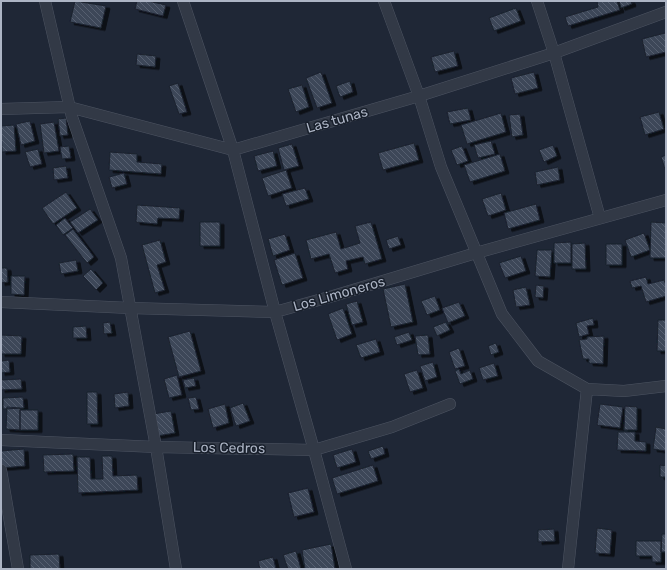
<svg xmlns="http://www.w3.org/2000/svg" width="667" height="570" font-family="Rubik,sans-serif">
<defs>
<pattern id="building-back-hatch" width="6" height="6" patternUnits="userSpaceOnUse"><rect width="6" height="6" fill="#3c4759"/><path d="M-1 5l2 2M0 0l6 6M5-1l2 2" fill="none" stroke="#565f6f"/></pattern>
<filter id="shadow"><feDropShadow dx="4" dy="2.5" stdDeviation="0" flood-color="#0009"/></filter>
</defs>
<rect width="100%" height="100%" fill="#1f2736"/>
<path fill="url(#building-back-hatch)" stroke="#1a212d" filter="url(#shadow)" d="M75 1 106 6 101 28 70 22Z
M137 1H148L166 5 163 16 135 9Z
M597 1H617L620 10 568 26 565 17 598 7Z
M619 1H631L632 4 621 8Z
M516 8 521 21 494 31 489 18Z
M665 33 666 38V52L646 57 642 39Z
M454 51 458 66 435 72 431 57Z
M137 54 156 56 155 67 136 65Z
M321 72 332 103 317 108 306 78Z
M534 72 538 88 515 94 511 78Z
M350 81 353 92 340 97 336 86Z
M178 83 187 112 179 114 169 86Z
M302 85 309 107 296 112 288 89Z
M468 108 471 120 450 124 447 112Z
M659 112 664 129 645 135 640 117Z
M501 113 506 132 467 144 461 125Z
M520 114 523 135 512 137 509 115Z
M66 118 68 135 60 136 58 119Z
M30 121 35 141 21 145 16 124Z
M54 122 59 151 44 153 40 124Z
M14 125 16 151 2 152 1 126Z
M491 141 495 154 478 158 474 145Z
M414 143 419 160 383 170 378 153Z
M292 144 299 166 284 170 278 148Z
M553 145 557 156 544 162 539 150Z
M69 146 71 158 62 159 60 147Z
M462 146 468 161 457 165 451 150Z
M38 149 42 164 30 167 25 152Z
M273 151 277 166 258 171 254 156Z
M110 152 137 154V162L162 164 161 174 109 170Z
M500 154 505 171 470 182 464 165Z
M666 155V172L661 157Z
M66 166 68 178 54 180 53 168Z
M558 167 560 180 537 185 535 172Z
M286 170 292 188 268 196 262 178Z
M124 173 127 184 112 188 109 177Z
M305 188 309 199 286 206 282 194Z
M66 192 77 208 53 224 42 208Z
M501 193 506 210 488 216 482 199Z
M536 204 540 220 508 229 504 213Z
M137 205 180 208 179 219 158 218 157 224 136 222Z
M90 209 98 220 78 233 70 222Z
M65 218 73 228 63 235 56 225Z
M200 222H220V246H200Z
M371 222 382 259 365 264 363 257 346 261 348 269 335 273 329 254 311 259 306 240 336 232 341 249 360 243 355 226Z
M651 222 666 223V258H650Z
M73 229 94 257 87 263 65 235Z
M644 233 650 250 631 257 625 240Z
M285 234 290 250 273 256 268 239Z
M398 236 401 245 389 249 386 240Z
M160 240 166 262 157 265 165 290 155 293 142 245Z
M571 242V263H554V243Z
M585 243 586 269H572V244Z
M606 244H622V265H606Z
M537 250H552L550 277 535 276Z
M295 253 303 278 282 285 274 260Z
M521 256 526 271 505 278 499 263Z
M76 260 78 271 61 274 59 263Z
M1 268H7L8 282 1 283Z
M91 269 103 283 96 290 83 276Z
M11 276H25L24 295 11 294Z
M646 277 648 284 664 280 666 285V296L646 302 641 286 632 288 630 281Z
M405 284 413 322 391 327 383 289Z
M536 285 544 286 543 298 535 297Z
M526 287 530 305 516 307 513 290Z
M435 296 440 310 427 315 421 301Z
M357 301 363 322 352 325 346 304Z
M459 302 465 316 448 323 442 308Z
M343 308 352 334 337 340 328 314Z
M593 318 594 325 587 326 589 334 579 337 576 323Z
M658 320H666V351H657Z
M110 322 112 333 104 334 103 323Z
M446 322 450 330 437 336 433 327Z
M86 326 87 338H73V327Z
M190 331 201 371 179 377 168 337Z
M409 332 412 340 397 345 394 337Z
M1 335 22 336 21 354H1Z
M428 335 430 354 418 355 415 336Z
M604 336 603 364 589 363V359H583L579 340 587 339V337Z
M376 339 380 352 361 358 356 345Z
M496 343 499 352 491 355 488 346Z
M459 348 465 366 455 369 449 352Z
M9 360 10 372 1 373V361Z
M433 362 437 377 425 381 420 366Z
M494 363 498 376 483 380 479 368Z
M459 369 461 374 470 370 473 379 460 384 455 371Z
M417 370 423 388 410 392 404 374Z
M177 375 182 395 169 398 164 379Z
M194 378 196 386 185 388 183 380Z
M21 379 22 389 1 390V380Z
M87 392H97L98 424H87Z
M128 392 129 406 115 408 114 394Z
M23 397 24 408 3 409V398Z
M196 397 199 409 191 410 188 398Z
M243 403 250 421 236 426 230 408Z
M225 404 229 423 213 428 208 409Z
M600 404 623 407 620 428 597 425Z
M625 406 637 407V430H624Z
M7 407 20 408V430L6 429Z
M20 410H38V430H20Z
M171 411 175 433 157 436 153 414Z
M656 427 666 429V451L653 449Z
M618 432H635V441L646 442V451L617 450Z
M383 446 385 454 371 459 368 451Z
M24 449 25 466 1 468V451Z
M352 449 356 462 337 468 333 455Z
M73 454 74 471 44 472 43 455Z
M102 456H112L113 476 137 475 138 490 78 493 77 457H90L91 479H103Z
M373 465 378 481 337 494 332 478Z
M660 465 666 466V477H660Z
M308 488 314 512 294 517 288 493Z
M597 528 612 530 610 554 595 553Z
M554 529 555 541 538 542V530Z
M662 534H666V552H661Z
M636 541H661V562H652V556H636Z
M331 544 335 569H305L302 550Z
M296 551 301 569H288L283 555Z
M59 554 60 569H30V555Z
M273 557 276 569H260L258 561Z"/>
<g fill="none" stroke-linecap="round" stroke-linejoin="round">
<g stroke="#4d5462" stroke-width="12">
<path id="minor" d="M45 1 72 117 121 258 156 447 176 569
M183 1 233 150 275 312 314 450 346 569
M384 1 419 96 441 167 502 314 538 361 587 389 624 391 666 386
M537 1 554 53 600 218
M1 109 69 107 233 150 419 96 554 53 666 12
M1 302 130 308 275 312 333 296 476 253 666 200
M1 440 156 447 314 450 392 427 450 404
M1 470 18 569
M568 569 587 389"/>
</g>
<use href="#minor" stroke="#323946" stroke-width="11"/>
</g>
<g text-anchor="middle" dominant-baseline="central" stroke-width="3" stroke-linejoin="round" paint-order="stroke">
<g font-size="14" fill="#acb4c4" stroke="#181f2b">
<text transform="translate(337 120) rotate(-16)">Las tunas</text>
<text transform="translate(339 294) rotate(-16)">Los Limoneros</text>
<text transform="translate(229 448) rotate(1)">Los Cedros</text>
</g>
</g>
<rect width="667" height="570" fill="none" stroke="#acb4c4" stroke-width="4"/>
</svg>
